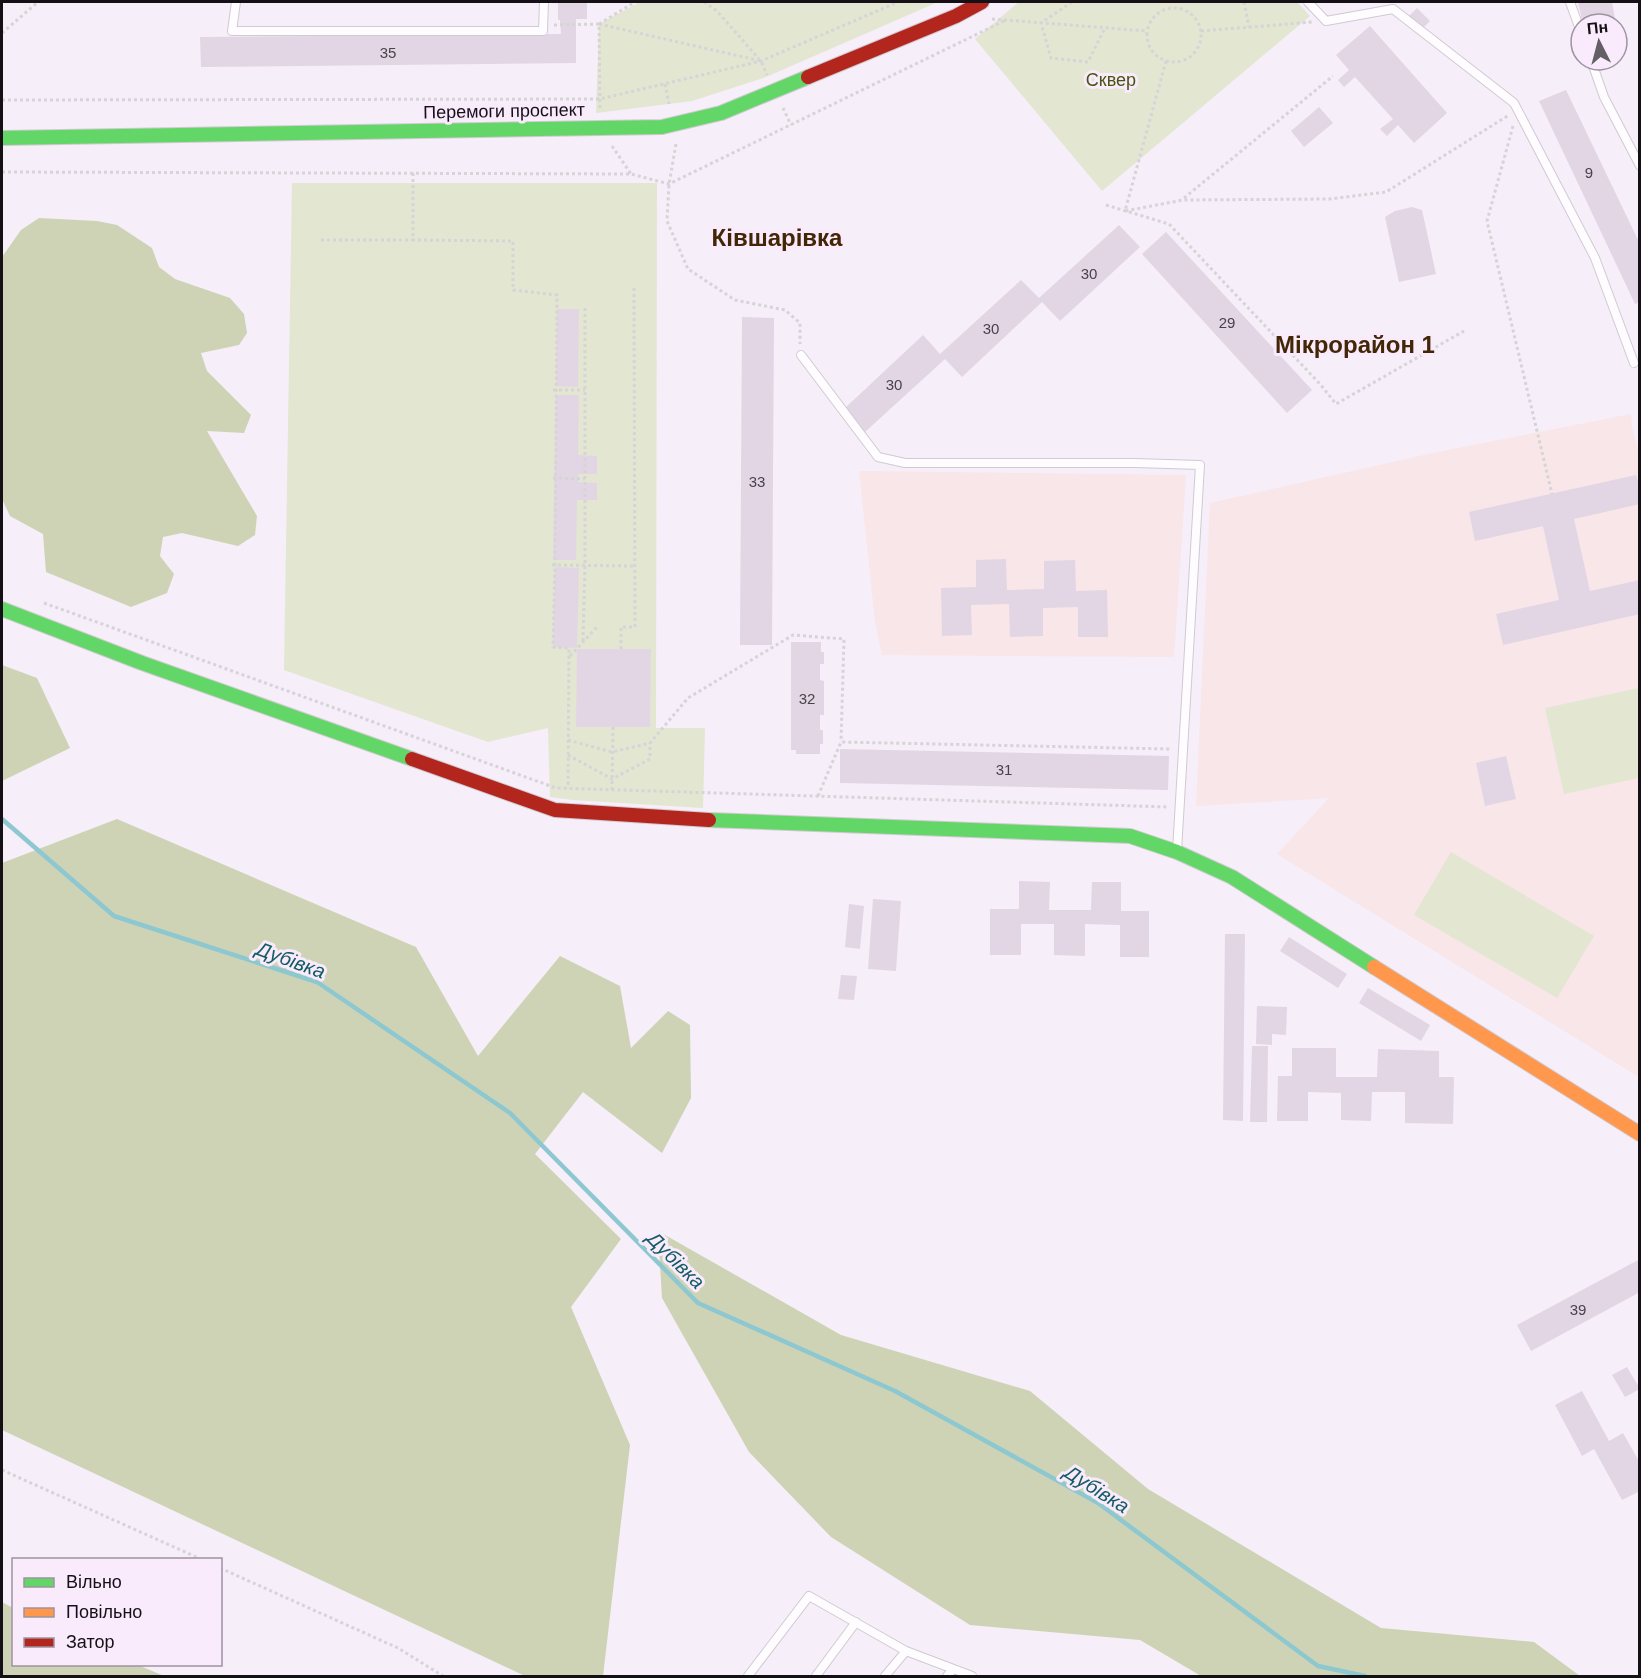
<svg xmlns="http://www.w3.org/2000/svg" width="1641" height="1678" font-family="Arial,sans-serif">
<rect width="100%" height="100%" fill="#f6eef8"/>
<path fill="#f8e6e8" d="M1631 414 1632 427 1640 457 1639 1077 1277 854 1329 798 1196 806 1210 503 1438 452Z
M859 471 1186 475 1174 657 882 655 875 621Z"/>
<path fill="#e3e6d1" d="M640 2H938L766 77 692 101 596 113 599 24Z
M1019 2H1297L1310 16 1102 191 975 39Z
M292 183H657L656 728H705L703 808 573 800 550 797 548 728 488 742 284 670Z
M1639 688V778L1564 794 1545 708Z
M1451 852 1594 936 1557 998 1414 915Z"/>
<path fill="#ced3b6" d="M39 218 97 221 117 225 152 248 159 267 175 279 230 298 244 314 247 333 239 345 201 353 207 371 251 415 244 433 207 431 257 516 255 535 238 546 182 533 163 537 160 556 174 574 167 593 131 607 46 572 43 534 10 516 2 499V257L21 230Z
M2 665 37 678 70 748 2 781Z
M117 819 416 947 478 1056 560 956 620 986 631 1048 668 1011 690 1025 691 1098 662 1153 583 1092 535 1154 621 1239 571 1307 630 1445 603 1676H525L2 1430V863Z
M658 1231 841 1335 1030 1391 1148 1489 1381 1628 1534 1642 1580 1676H1201L1140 1640 970 1625 831 1537 749 1452 662 1298Z
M2 1602 13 1608 14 1664 138 1665 164 1676H2Z"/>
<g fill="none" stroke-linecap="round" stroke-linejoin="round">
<path stroke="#8dc8d0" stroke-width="4.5" d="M2 819 114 916 317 982 510 1113 698 1303 895 1391 1098 1503 1318 1666 1365 1676"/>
</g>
<path fill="#e2d6e4" d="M558 2H587V19H576V63L201 67 200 37 561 34 560 20H558Z
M1578 2H1612L1616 24H1583Z
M1417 8 1430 21 1422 29 1409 16Z
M1370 26 1447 113 1414 143 1398 125 1387 136 1380 129 1393 119 1355 77 1344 87 1338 80 1349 70 1336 55Z
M1566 90 1640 244V302L1635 304 1539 101Z
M1319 107 1333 123 1304 147 1291 131Z
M1412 207 1422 210 1436 274 1399 282 1385 217 1395 211Z
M1119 225 1140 247 1060 321 1042 302 962 377 945 359 865 432 844 409 923 335 940 354 1021 280 1039 298Z
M1166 232 1312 390 1287 413 1142 254Z
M557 309H579L578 387 556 386Z
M742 317 774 318 772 645H740Z
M556 395H579L578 455 597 456V474H578V482L597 483V500H577L576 560H553Z
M1636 475 1640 489V504L1574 519 1590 591 1640 580V614L1503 645 1496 614 1559 600 1543 526 1475 541 1469 512Z
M1006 559 1007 590 1044 589V561L1075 560 1076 591 1107 590 1108 637H1078V607L1043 608V636L1010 637 1009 604 971 605 972 635 942 636 941 588 976 587V560Z
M555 567 579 568 577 648 553 647Z
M791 642H821V652H824V664H820V680L824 681V715H820V730H823V744H820V754H796V750H791Z
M577 649H651L650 727H576Z
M840 749 1169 756 1168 790 840 783Z
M1506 756 1516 799 1485 806 1476 763Z
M1019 881 1050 882 1049 910H1091L1092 882H1121V911H1149V957H1120V925L1085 924V956L1054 955V924H1021V955H990V909H1019Z
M873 899 901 901 896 971 868 969Z
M849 904 864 906 860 949 845 947Z
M1225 934H1245L1243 1121 1223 1120Z
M1289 937 1347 974 1338 988 1280 951Z
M841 975 857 976 854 1000 838 999Z
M1368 988 1430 1025 1421 1041 1359 1003Z
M1257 1006 1287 1007 1286 1035 1272 1034V1045L1256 1044Z
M1252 1046H1268L1267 1122H1250Z
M1292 1048H1336V1077H1377L1378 1049 1439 1051V1077H1454L1453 1124 1405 1123V1092H1372L1371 1121 1341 1120V1093L1308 1092V1121H1277L1278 1076H1292Z
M1640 1259V1292L1531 1351 1517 1325Z
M1627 1367 1640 1389 1625 1397 1612 1375Z
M1582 1391 1609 1441 1623 1433 1640 1463V1491L1622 1500 1594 1449 1582 1456 1555 1405Z"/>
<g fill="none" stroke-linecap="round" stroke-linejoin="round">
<g stroke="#d0cad1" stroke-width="10">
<path id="lane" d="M236 2 232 31H543L544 2
M1308 2 1326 21 1393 9 1514 103 1595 258 1634 363
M1570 2 1581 32
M1591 60 1604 97 1640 166
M801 355 878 457 905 463H1135L1200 465 1177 851
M748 1676 809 1596 906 1651 972 1676
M816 1676 856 1622
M885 1676 906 1651
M947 1676 953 1669"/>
</g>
<g stroke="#d0cad1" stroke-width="16">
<path id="fast" d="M2 138 662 127 721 113 808 77
M2 609 142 663 412 759
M709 820 1130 836 1177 852 1232 877 1374 967"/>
</g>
<g stroke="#d0cad1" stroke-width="16">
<path id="slow" d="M1374 967 1640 1134"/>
</g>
<g stroke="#d0cad1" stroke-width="16">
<path id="jam" d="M808 77 956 16 982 2
M412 759 555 810 709 820"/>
</g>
<path stroke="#d7d4d7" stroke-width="3" stroke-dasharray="3 3" stroke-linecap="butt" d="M704 2 717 11 759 59
M1072 2 1041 23 1051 58 1088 62 1105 28
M1244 2 1249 27
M1147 35a27 27 0 1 1 54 0a27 27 0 1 1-54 0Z
M992 19 1147 31
M599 24 761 61 767 75
M599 24 635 2
M554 25 599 24 600 110
M1201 31 1313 22
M2 33 38 2
M1166 61 1125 211 1183 200 1330 199 1386 192 1509 115
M665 84 669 104
M2 100 600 99 761 61 898 2
M783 108 791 125
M1513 126 1487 221 1552 494
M676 144 669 184 667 221 688 269 735 300 785 310 800 323V344
M612 146 631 174
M2 172 631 174 669 184 1006 20
M413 173V240L513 241V290L557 295 555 564 553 647 569 648 568 788
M1184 198 1333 76
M1106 205 1169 224 1320 384 1336 404 1464 331
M321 240H413
M553 390H585
M553 478 585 479
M552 565 636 566
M44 603 556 788 1169 807
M583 641 585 565V308
M621 649V627H635L634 288
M570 656 598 626
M568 740 612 752 650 743 688 698 793 635 844 639 841 742
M568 755 612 779 650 759V743
M612 790 613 727
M818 796 841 742 1171 749
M2 1470 203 1560
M220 1568 398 1648 443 1676"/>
<use href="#lane" stroke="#fefcfe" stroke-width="8"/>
<use href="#fast" stroke="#63d668" stroke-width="14"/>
<use href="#slow" stroke="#ff974d" stroke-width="14"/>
<use href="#jam" stroke="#b3261e" stroke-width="14"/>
</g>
<g text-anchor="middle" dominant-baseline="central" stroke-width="6" stroke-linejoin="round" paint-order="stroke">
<g font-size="15" fill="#48424a">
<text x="388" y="52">35</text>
<text x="1589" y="172">9</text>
<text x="1089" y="273">30</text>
<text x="1227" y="322">29</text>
<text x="991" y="328">30</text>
<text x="894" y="384">30</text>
<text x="757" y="481">33</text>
<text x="807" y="698">32</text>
<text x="1004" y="769">31</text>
<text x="1578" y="1309">39</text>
</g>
<g font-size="18" fill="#475510" stroke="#f9eafc">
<text x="1111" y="80">Сквер</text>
</g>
<g font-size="18" fill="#151016" stroke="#f9eafc">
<text transform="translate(504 111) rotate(-1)">Перемоги проспект</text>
</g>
<g font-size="20" font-style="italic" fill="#125c62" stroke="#f9eafc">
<text transform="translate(291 960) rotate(20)">Дубівка</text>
<text transform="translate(676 1260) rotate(45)">Дубівка</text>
<text transform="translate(1097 1489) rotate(32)">Дубівка</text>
</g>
<g font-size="24" font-weight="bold" fill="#422706" stroke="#f9eafc">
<text x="777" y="237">Ківшарівка</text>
<text x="1355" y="344">Мікрорайон 1</text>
</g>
</g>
<rect width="1641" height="1678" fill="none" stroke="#151016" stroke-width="6"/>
<rect x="12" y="1558" width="210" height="108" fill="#f9eafc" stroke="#9e93a0" stroke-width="1.5"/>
<rect x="24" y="1578" width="30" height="9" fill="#63d668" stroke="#9e93a0" stroke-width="1.5"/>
<text x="66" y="1588" font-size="18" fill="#151016">Вільно</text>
<rect x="24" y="1608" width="30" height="9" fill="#ff974d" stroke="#9e93a0" stroke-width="1.5"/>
<text x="66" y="1618" font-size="18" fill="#151016">Повільно</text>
<rect x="24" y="1638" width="30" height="9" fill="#b3261e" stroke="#9e93a0" stroke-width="1.5"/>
<text x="66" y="1648" font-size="18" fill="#151016">Затор</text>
<g transform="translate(1599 42) rotate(354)"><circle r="28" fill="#f9eafc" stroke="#9e93a0" stroke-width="1.5"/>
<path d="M0-4.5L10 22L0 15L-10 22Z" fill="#645e65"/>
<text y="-9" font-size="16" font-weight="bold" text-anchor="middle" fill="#151016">Пн</text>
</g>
</svg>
